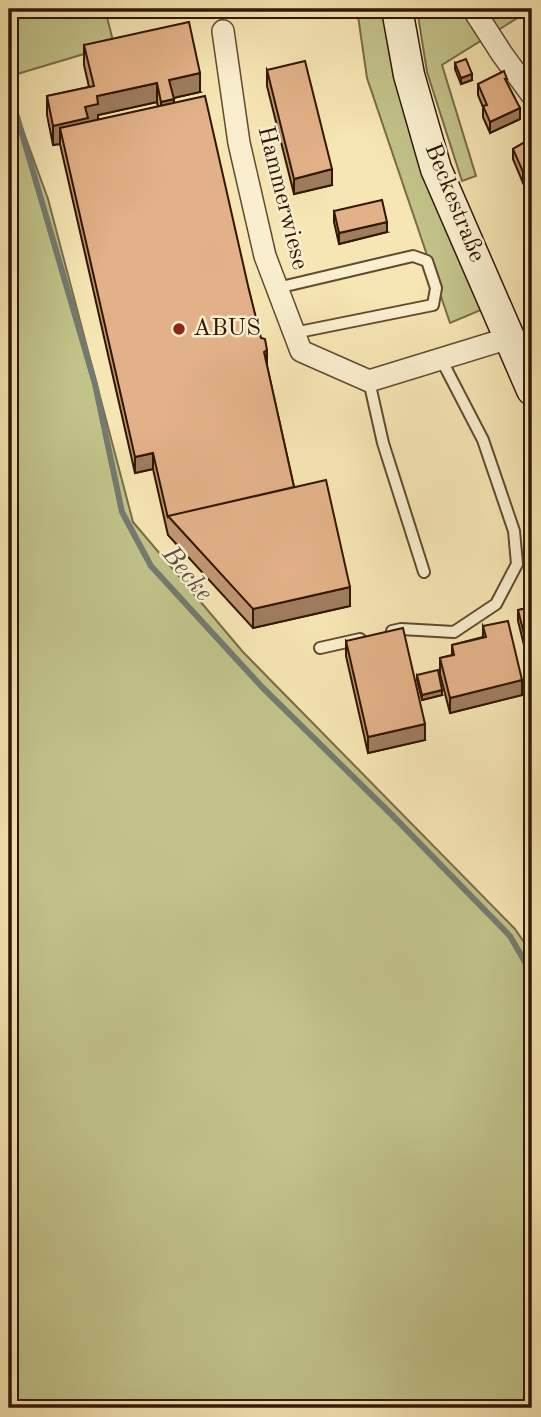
<svg xmlns="http://www.w3.org/2000/svg" width="541" height="1417" font-family="'Old Standard TT',serif">
<rect width="100%" height="100%" fill="#f6e6b3"/>
<filter id="stains"><feTurbulence type="fractalNoise" baseFrequency=".00286" numOctaves="4"/><feColorMatrix values="0 0 0 0 .2 0 0 0 0 .09 0 0 0 0 .02 0 0 0 .5 -.17"/></filter>
<radialGradient id="worn" r=".72"><stop offset=".6" stop-color="#630" stop-opacity="0"/><stop offset="1" stop-color="#630" stop-opacity=".3"/></radialGradient>
<path fill="#c1c389" stroke="#796c46" stroke-width="2" d="M9 9H105L114 45 14 75 9 60Z
M357 9H385L481 310 450 323 367 78Z
M417 9H532L442 65 476 176 462 181 427 72Z
M9 92 48 199 133 522 243 652 515 929 532 954V1408H9Z"/>
<g fill="none" stroke-linecap="round" stroke-linejoin="round">
<path stroke="#757a70" stroke-width="6" d="M9 89 95 384 122 512 151 566 262 687 393 816 510 936 532 974"/>
<g stroke="#624a2f" stroke-width="14">
<path id="lane" d="M277 288 413 256 427 261 436 288 433 305 294 333
M369 381 383 443 424 572
M392 631 401 629 454 632 496 604 517 564 514 531 483 440 441 359
M320 648 360 639"/>
</g>
<g stroke="#624a2f" stroke-width="24">
<path id="street" d="M473 9 502 54 532 95
M223 31 239 143 265 256 301 351 369 381 509 338"/>
</g>
<g stroke="#311603" stroke-width="33">
<path id="secondary" d="M397 9 409 75 436 169 532 390"/>
</g>
<use href="#lane" stroke="#f9efce" stroke-width="10"/>
<use href="#street" stroke="#f9efce" stroke-width="21"/>
<use href="#secondary" stroke="#f9efce" stroke-width="30"/>
</g>
<path fill="#c29874" stroke="#311603" stroke-width="2" fill-rule="evenodd" d="M84 45 200 92 173 98 174 103 249 290 267 366 294 487 350 606 253 628 168 535 153 469 135 473 60 144 53 145 47 115V96L89 87 84 65ZM157 102 158 107 98 120V115Z
M455 63 472 80 461 84 455 69Z
M267 70 332 185 294 194 267 86Z
M507 83 520 119 490 133 483 117V107L478 95V84Z
M532 138V179L523 183 513 159V149Z
M334 211 387 232 339 244 334 222Z
M532 223 531 251 525 238V227Z
M532 607 526 653 518 621V610Z
M483 626 522 695 450 713 440 674V658L452 655V645L483 637Z
M346 641 425 740 368 753 346 656Z
M417 675 442 695 422 700 417 680Z"/>
<path fill="#9e7c5e" stroke="#311603" stroke-width="2" d="M200 73V92L169 99V80Z
M472 74V80L461 84V78Z
M157 83V102L98 115V123L60 128V144L53 145V126L85 107 97 96Z
M174 99V118L161 121V102Z
M520 108V119L490 133V122Z
M532 168V179L523 183V172Z
M332 169V185L294 194V179Z
M387 222V232L339 244V233Z
M267 350V366L264 352Z
M153 453V469L135 473V457Z
M350 587V606L253 628V609Z
M532 640V651L526 653V642Z
M522 680V695L450 713V698Z
M442 690V695L422 700V695Z
M425 724V740L368 753V737Z"/>
<path fill="#e2b187" stroke="#311603" stroke-width="2" d="M189 22 200 73 169 80 174 99 161 102 157 83 97 96 98 104 85 107 88 118 53 126 47 96 94 86 84 45Z
M466 59 472 74 461 78 455 63Z
M305 61 332 169 294 179 267 70Z
M504 71 507 79H505L520 108 490 122 483 106 487 105 478 84Z
M205 96 249 290 261 338 265 339 267 350 264 352 294 487 168 516V518L153 453 135 457 60 128Z
M532 138V168L523 172 513 149Z
M382 200 387 222 339 233 334 211Z
M532 223V239L531 240 525 227Z
M326 480 350 587 253 609 168 516Z
M532 607V640L526 642 518 610Z
M508 621 522 680 450 698 440 658 454 655 452 645 486 637 483 626Z
M403 628 425 724 368 737 346 641Z
M438 670 442 690 422 695 417 675Z"/>
<circle fill="#8f2418" stroke="#f9efce" stroke-width="2.5" cx="179" cy="329" r="7"/>
<g text-anchor="middle" dominant-baseline="central" stroke-width="5" stroke-linejoin="round" paint-order="stroke">
<g font-size="24" fill="#311603" stroke="#f9efce">
<text transform="translate(282 198) rotate(76)">Hammerwiese</text>
<text transform="translate(454 203) rotate(68)">Beckestraße</text>
</g>
<g font-size="24" fill="#311603" stroke="#f9efce" text-anchor="start">
<text x="193" y="329">ABUS</text>
</g>
<g font-size="26" font-style="italic" fill="#595042" stroke="#f9efce">
<text transform="translate(187 574) rotate(50)">Becke</text>
</g>
</g>
<rect width="541" height="1417" fill="none" stroke="#f6e6b3" stroke-width="35"/>
<rect x="10" y="10" width="520" height="1396" fill="none" stroke="#311603" stroke-width="3.5"/>
<rect x="18" y="18" width="506" height="1382" fill="none" stroke="#311603" stroke-width="2"/>
<rect width="100%" height="100%" filter="url(#stains)"/>
<rect width="100%" height="100%" fill="url(#worn)"/>
</svg>
